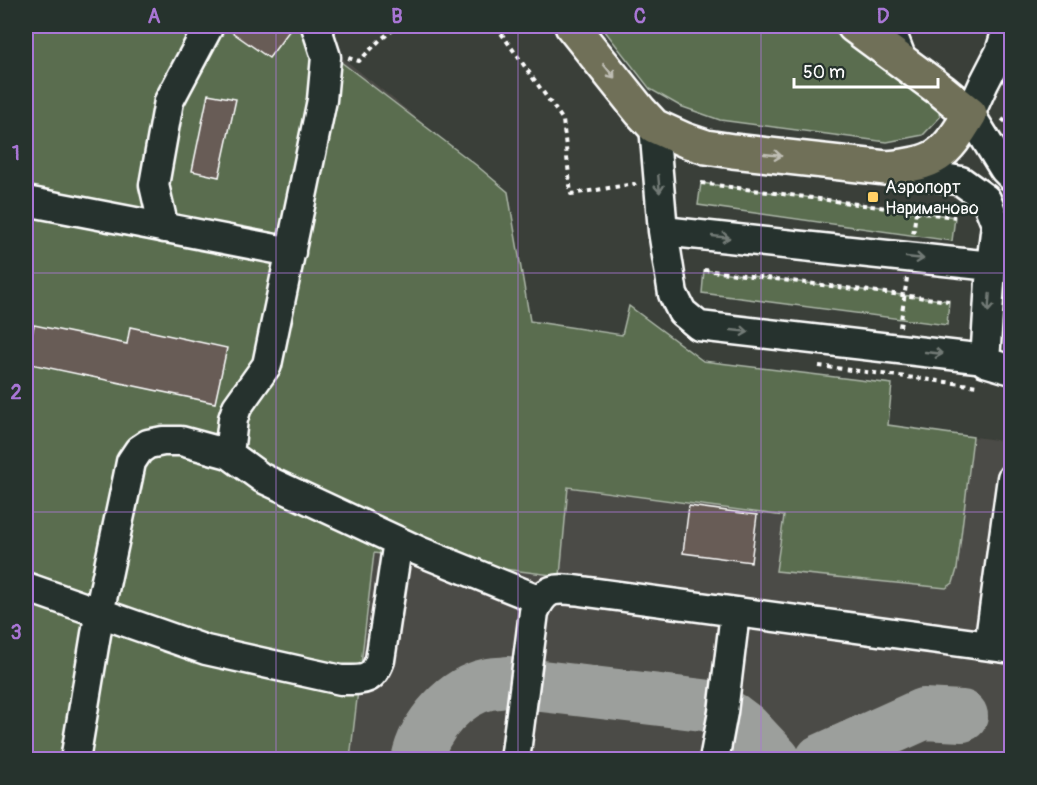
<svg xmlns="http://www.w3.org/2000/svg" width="1037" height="785" font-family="Pangolin,sans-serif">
<rect width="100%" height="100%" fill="#3a3f39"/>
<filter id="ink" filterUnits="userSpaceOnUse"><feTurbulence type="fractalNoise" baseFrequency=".0167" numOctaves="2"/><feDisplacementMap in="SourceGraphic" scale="12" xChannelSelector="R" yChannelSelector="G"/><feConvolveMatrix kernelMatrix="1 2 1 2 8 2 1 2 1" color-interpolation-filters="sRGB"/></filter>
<g filter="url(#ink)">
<path fill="#4c4b46" d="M26 26 344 59 508 192 530 321 622 335 629 306 703 361 892 384 888 425 1011 442V759H26Z"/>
<path fill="#5a6d50" stroke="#acb6a8" stroke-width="1.5" d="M26 26H303L337 59 476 165 508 192 530 321 622 335 629 306 703 361 892 384 888 425 973 437 957 569 953 583 946 588 776 571 784 516 568 487 560 576 374 553 350 759H26Z
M601 26H836L934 97 940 117 923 135 887 142 720 120 680 106 650 89Z
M701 183 955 217 952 241 698 205Z
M704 270 949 301 947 325 702 293Z"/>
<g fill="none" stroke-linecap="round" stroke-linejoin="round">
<path stroke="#9c9f9c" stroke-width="52" d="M417 760C424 726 455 691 489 684 495 683 501 683 508 682L711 706 733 719 745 728 775 760
M821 760 923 714 962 716"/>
</g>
<path fill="#675b56" stroke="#fff" stroke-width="1.5" d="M228 26H293L269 58 226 28Z
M208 94 236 99 219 177 192 171Z
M34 325 127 344 130 327 227 348 215 403 26 363Z
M689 506 757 515 751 562 683 553Z"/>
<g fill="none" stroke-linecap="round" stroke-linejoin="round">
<g stroke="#fff" stroke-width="33">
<path id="minor" d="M889 26 903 62
M970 114 984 83 1000 52 1008 26
M970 114 1004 169 1012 177
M654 126 663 231 673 294 682 312 699 326 985 359
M894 169 961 181 986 199 996 224 991 266 985 362 1012 370
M26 201 291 252
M164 228 154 185 169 101 209 26
M663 231 991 266
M229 454 233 419 237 407 267 365 322 100 326 57 316 26
M26 587 206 650 341 680C362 680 372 682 380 660L398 541
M989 646 1012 478
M75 760 101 604 128 477 131 462 139 450 148 444 163 441H181L229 454 262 478 419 551 540 600
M515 760 534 612C546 586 555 588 581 591L1012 649
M714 760 723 712 735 613"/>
</g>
<g stroke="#fff" stroke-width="38">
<path id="major" d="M572 26 640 111 654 126 685 140 706 147 733 151 886 168C937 163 944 157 970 114L942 91 854 26"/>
</g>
<path stroke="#fff" stroke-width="4" stroke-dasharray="4.5 4.5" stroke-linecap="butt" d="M496 26 563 120 571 194 634 184 635 186
M348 58 359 61 380 40 398 26
M1002 119 1012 127
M701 183 916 212 913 235
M916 212 955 217
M704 270 949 301
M900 327 907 278
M819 366 978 386"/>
<use href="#minor" stroke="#26332d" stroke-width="28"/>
<use href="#major" stroke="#706f59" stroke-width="33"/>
</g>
<defs><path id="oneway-shaft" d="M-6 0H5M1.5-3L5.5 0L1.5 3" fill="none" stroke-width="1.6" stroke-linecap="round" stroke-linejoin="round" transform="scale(1.5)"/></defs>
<g stroke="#bfbeb4">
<use href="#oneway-shaft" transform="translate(609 71) rotate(51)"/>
<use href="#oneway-shaft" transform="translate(773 155) rotate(6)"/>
</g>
<g stroke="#727a76">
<use href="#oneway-shaft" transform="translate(659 184) rotate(85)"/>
<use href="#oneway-shaft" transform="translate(721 237) rotate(6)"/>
<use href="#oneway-shaft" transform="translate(915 258) rotate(6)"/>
<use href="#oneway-shaft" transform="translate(989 303) rotate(94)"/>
<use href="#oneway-shaft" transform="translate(740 331) rotate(6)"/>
<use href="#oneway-shaft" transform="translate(934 353) rotate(6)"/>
</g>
</g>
<path fill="none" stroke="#a976d5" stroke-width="1.5" stroke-opacity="0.55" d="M276 26V760M518 26V760M761 26V760M26 273H1012M26 512H1012"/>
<rect fill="#ffd166" stroke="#26332d" stroke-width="2" x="867" y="191" width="12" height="12" rx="3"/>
<g text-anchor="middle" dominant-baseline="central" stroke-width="5" stroke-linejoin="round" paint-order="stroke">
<g font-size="18" fill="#fff" stroke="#26332d" text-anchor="start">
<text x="885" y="187">Аэропорт<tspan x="885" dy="21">Нариманово</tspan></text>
</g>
</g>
<rect width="1037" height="785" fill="none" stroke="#26332d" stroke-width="66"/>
<path d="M794 78v9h144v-9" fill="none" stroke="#ffffff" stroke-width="3"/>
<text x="803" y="78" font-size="18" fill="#ffffff" stroke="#26332d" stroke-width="4.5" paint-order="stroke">50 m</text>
<rect x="33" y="33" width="971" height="719" fill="none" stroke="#a976d5" stroke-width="2"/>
<g font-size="20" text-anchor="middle" font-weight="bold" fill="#a976d5">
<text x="154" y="23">A</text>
<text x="397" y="23">B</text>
<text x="640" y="23">C</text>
<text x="883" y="23">D</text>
<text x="16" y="160">1</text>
<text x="16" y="399">2</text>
<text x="16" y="639">3</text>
</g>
</svg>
